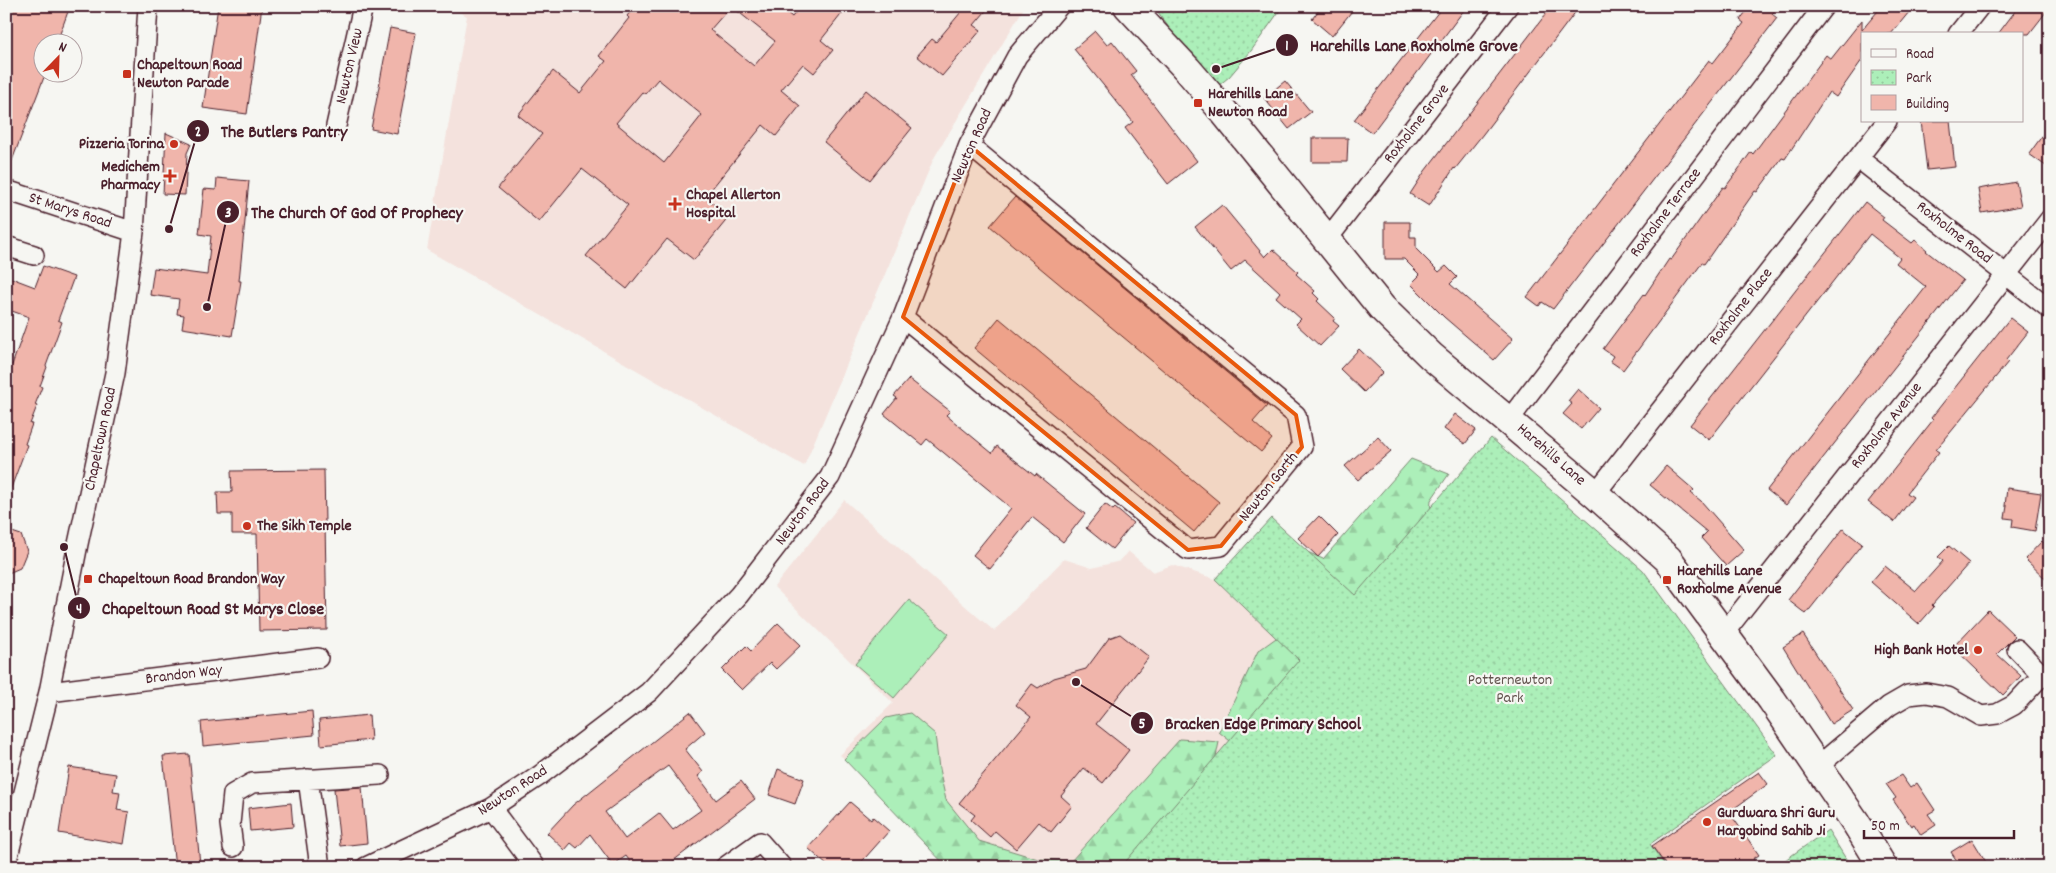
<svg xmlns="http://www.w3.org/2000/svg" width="2056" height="873" font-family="Dekko,sans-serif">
<defs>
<pattern id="forest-firs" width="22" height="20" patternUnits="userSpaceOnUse" patternTransform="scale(1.25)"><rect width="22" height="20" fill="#acefb9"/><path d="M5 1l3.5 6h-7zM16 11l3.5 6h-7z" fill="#96cc9f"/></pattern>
<pattern id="park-dots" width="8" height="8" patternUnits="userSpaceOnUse" patternTransform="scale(1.25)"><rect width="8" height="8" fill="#acefb9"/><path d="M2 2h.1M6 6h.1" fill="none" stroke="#96cc9f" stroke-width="1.8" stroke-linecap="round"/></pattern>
</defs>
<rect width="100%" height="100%" fill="#f6f6f2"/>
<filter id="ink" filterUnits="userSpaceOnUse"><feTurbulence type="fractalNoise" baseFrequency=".02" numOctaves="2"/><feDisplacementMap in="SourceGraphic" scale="10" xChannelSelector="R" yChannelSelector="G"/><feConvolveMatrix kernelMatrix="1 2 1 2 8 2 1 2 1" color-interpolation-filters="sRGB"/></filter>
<g filter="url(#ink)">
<path fill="#f4e2dd" d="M447 6H1025L934 158 804 466 427 250 467 16Z
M844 500 994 631 1064 559 1092 568 1120 561 1128 551 1153 572 1172 565 1215 579 1300 660 1121 867H960L840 755 893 703 774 587Z"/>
<path fill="url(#forest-firs)" stroke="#7b8772" d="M1411 459 1449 474 1431 500 1427 565 1351 867H947L844 759 886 718 910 713 935 734 939 769 946 800 979 841 1038 859 1071 861 1180 739 1219 742 1205 810 1235 745 1219 732 1258 651 1290 628 1292 545 1323 559Z"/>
<path fill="url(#park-dots)" stroke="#7b8772" d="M1154 6H1283L1251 51 1229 77 1208 94 1187 69 1167 25Z
M1491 438 1643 570 1777 755 1650 844 1666 867H1121L1299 660 1215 579 1271 518 1355 595Z
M1828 830 1851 867H1775Z"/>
<path fill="#acefb9" stroke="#7b8772" d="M909 600 949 634 894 698 855 664Z"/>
<path fill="#f0b5ab" stroke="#4a1f2b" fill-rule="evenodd" d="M12 6H70L57 42H42V72H46L8 171H6V23Z
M218 6H262L247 114 203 108Z
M635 6H731L710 30 754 66 775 41 731 6H779L792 17 801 6H848L821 40 833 50 814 73 803 64 781 90 800 106 776 136 763 125 705 197 729 217 694 260 667 239 627 289 586 256 628 205 582 169 539 222 498 188 542 134 518 115 553 71 580 93 606 61 599 56 629 18 627 16ZM658 79 702 115 664 163 616 123 642 92 645 94Z
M966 6H990L974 25 981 30 942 76 917 56 932 39 936 42Z
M1322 6H1356L1332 36 1312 19Z
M1443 6H1467L1372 133 1354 120Z
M1552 6H1580L1483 134 1455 169 1454 168 1429 206 1410 194 1425 171Z
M1750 6H1778L1772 14 1777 18 1553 309 1542 302 1539 306 1527 297 1709 60 1713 63 1744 23 1740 20Z
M1882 6H1914L1891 34H1862V60L1836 97 1829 92 1785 159 1782 158 1757 192 1755 191 1704 264 1702 263 1623 370 1610 361 1613 356 1603 349 1644 294 1645 295 1669 259 1671 260 1723 187 1725 188 1751 152 1753 154 1826 55 1831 59 1862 20V30Z
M2019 6 2050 7 2029 34H1998Z
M390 28 416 33 397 134 371 129Z
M1095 31 1107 45 1112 41 1136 71 1131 75 1197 161 1168 184 1125 128 1133 122 1074 49Z
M1285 81 1311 112 1289 129 1264 98Z
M866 90 912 128 870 180 824 142Z
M1921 121H1950L1955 167 1927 170Z
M2050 125V169L2029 154Z
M166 133 191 144 187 153 185 195 163 194Z
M1312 138H1348L1347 162H1312Z
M217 178 249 181 239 281H241L232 336 182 328 184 315 177 314 179 299 150 295 154 268 207 275 211 236 199 234 204 189 216 190Z
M2016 182 2021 206 1982 213 1978 189Z
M1015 197 1267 406 1253 422 1272 439 1261 452 990 226Z
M1865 202 1884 217 1882 220 1912 243 1915 240 1927 250 1926 251 1963 280 1786 505 1767 490 1926 287 1896 263 1900 258 1870 234 1709 440 1690 425Z
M1222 205 1265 257 1273 249 1298 272 1296 274 1315 291 1313 293 1319 299 1317 301 1335 318 1333 321 1339 326 1320 346 1296 324 1301 319 1276 297 1280 292 1245 260 1231 271 1195 227Z
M1385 222H1410V237H1416V249L1439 272 1446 266 1457 277 1450 284 1513 339 1494 360 1444 317 1411 284 1420 275 1404 259H1385Z
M43 266 74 277 58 320 62 322 46 366 47 367 40 386 42 387 35 405 37 406 30 424H32L25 444 27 445 8 496H6V363L12 365 29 317 6 309V276L35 287Z
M999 318 1219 502 1194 532 974 348Z
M2010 318 2028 332 2006 360 2008 362 1936 450 1939 452 1907 493 1913 497 1894 522 1868 502 1933 420 1931 418Z
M1359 349 1383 372 1364 392 1340 369Z
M909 379 950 411 946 415 992 453 997 446 1035 476 1036 474 1085 514 1063 542 1032 517 990 569 973 555 1011 508 927 439 922 445 884 414 897 398 894 396Z
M1578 389 1599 408 1581 429 1563 414 1572 404 1568 401Z
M1455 414 1476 430 1465 444 1444 429Z
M1378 437 1391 451 1358 480 1345 466Z
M1666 466 1694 490 1691 493 1701 501 1744 550 1726 566 1701 538 1707 532 1650 485Z
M324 470 327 630 259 631 257 534H232V514H218L217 492H232L231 471Z
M2007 488 2041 493 2035 531 2012 527 2013 519 2005 518 2007 506H2005Z
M1105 504 1113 510 1115 508 1133 523 1112 549 1086 528Z
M1319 516 1338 535 1318 557 1298 538Z
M1843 529 1862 544 1806 614 1788 600Z
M6 530 21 535 27 551 20 568 6 574Z
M2042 541 2050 549V583L2025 559Z
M1949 546 1969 563 1932 605 1934 607 1919 624 1871 582 1885 566 1916 591 1943 561 1938 557Z
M1988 610 2015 636 1997 654 2021 676 2003 695 1953 647Z
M778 623 801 645 776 669 770 663 742 690 722 670 746 646 751 651Z
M1120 634 1149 657 1096 724 1129 750 1103 783 1084 768 1061 796 1072 806 1051 832 1039 822 1016 849 995 831 990 837 971 820 975 815 959 803 1031 717 1016 705 1032 684 1038 688 1054 678 1086 669 1109 638Z
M1803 634 1853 710 1831 724 1783 647Z
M312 711 314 735 203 746 201 722Z
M690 712 705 732 685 749 703 772 698 776 716 800 741 781 755 799 665 867H634L626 856 613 865 590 834 577 848 571 843 565 850 547 833 573 805ZM668 766 701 810 673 830 659 813 625 839 605 812Z
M369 715 371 740 321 745 319 720Z
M189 754 200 864 175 867 163 756Z
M69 767 116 774 113 791 120 792 117 810 129 812 124 844 59 833Z
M778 769 804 779 795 804 769 795Z
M1759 772 1768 784 1729 812 1759 855 1753 859 1758 867H1667L1652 846Z
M1901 775 1910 788 1917 783 1935 810 1928 814 1936 825 1921 835 1914 824 1911 826 1893 800 1896 798 1886 784Z
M362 787 367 843 340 846 334 789Z
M850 802 871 820 873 817 889 831 857 867H829L808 848Z
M291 803 293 827 250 831 248 808Z
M1972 839 1989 867H1961L1951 852Z"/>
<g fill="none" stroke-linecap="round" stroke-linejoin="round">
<g stroke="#4a1f2b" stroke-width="22">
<path id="street" d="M1958 34 1980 6
M336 126 363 6
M1858 158 2050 309
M6 190 134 232
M1326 241 1508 6
M6 246 34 255
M903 317 1188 550 1221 546 1302 447 1296 415 969 145
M1509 420 1824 6
M1595 494 1887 121
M1724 633 2050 219
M49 692 318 658
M1817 767 1889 706 1908 695 1926 693 1948 697 1981 716 1997 714 2014 705 2042 675 2017 649
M308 779 320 867
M491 808 535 867
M233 847 230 824 233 794 252 783 380 775
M6 864 49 692 78 544 115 373 134 232 148 6
M366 867 491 808 539 776 649 692 739 595 830 477 903 317 969 145 1017 56 1059 6
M725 867 760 842 782 867"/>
</g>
<g stroke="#4a1f2b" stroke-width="31">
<path id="secondary" d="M1128 6 1187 69 1224 112 1382 308 1431 356 1595 494 1668 559 1772 700 1856 823 1883 867"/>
</g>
<use href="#street" stroke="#f6f6f2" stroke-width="19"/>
<use href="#secondary" stroke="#f6f6f2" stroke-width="28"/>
</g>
</g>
<path fill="#e8590c" fill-opacity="0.2" stroke="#e8590c" stroke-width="4" stroke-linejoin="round" d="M969 145 1296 415 1302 447 1221 546 1188 550 903 317Z"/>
<g fill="#c8321e" stroke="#f6f6f2" stroke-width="2">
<rect x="122" y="69" width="10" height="10" rx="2.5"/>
<rect x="1193" y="98" width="10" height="10" rx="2.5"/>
<circle cx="174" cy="144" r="5"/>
<path d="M167.5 168.5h5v5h5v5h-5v5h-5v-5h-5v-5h5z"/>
<path d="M672.5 196.5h5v5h5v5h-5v5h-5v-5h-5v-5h5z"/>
<circle cx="247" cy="526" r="5"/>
<rect x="83" y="574" width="10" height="10" rx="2.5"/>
<rect x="1662" y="575" width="10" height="10" rx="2.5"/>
<circle cx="1978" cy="650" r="5"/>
<circle cx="1707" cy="822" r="5"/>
</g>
<g text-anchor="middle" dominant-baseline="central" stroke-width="4.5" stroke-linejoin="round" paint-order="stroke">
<g font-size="16" font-weight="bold" fill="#4a1f2b" stroke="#f6f6f2" text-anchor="start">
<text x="137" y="65">Chapeltown Road<tspan x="137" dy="18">Newton Parade</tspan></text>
<text x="1208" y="94">Harehills Lane<tspan x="1208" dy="18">Newton Road</tspan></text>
<text x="164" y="144" text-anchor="end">Pizzeria Torina</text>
<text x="160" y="167" text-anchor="end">Medichem<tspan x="160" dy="18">Pharmacy</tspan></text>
<text x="686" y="195">Chapel Allerton<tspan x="686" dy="18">Hospital</tspan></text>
<text x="257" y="526">The Sikh Temple</text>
<text x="1677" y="571">Harehills Lane<tspan x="1677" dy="18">Roxholme Avenue</tspan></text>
<text x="98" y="579">Chapeltown Road Brandon Way</text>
<text x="1968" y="650" text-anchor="end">High Bank Hotel</text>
<text x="1717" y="813">Gurdwara Shri Guru<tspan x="1717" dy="18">Hargobind Sahib Ji</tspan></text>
</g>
<g font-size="16" fill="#4a1f2b" stroke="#f6f6f2">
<text transform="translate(350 66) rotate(-77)">Newton View</text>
<text transform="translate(1417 124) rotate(-52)">Roxholme Grove</text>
<text transform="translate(972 146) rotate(-66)">Newton Road</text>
<text transform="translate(70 211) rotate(18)">St Marys Road</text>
<text transform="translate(1666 213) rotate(-53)">Roxholme Terrace</text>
<text transform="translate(1954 233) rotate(38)">Roxholme Road</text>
<text transform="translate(1741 307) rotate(-52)">Roxholme Place</text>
<text transform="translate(1887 426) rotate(-52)">Roxholme Avenue</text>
<text transform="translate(101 439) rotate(-78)">Chapeltown Road</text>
<text transform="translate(1551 455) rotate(41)">Harehills Lane</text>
<text transform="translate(1269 487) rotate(-51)">Newton Garth</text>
<text transform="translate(803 512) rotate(-53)">Newton Road</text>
<text transform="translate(184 675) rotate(-7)">Brandon Way</text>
<text transform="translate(513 791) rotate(-33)">Newton Road</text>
</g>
<g font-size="16" fill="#62534e" stroke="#f6f6f2">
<text x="1510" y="680">Potternewton<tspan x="1510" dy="18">Park</tspan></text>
</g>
</g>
<path fill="none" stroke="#4a1f2b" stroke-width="2" d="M1216 69L1287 45M169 229L198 131M207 307L228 212M64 547L79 608M1076 682L1142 723"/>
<g fill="#4a1f2b" stroke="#f6f6f2" stroke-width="2">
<circle cx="1216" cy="69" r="5"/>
<circle cx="169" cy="229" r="5"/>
<circle cx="207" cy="307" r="5"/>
<circle cx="64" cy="547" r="5"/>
<circle cx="1076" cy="682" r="5"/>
<circle cx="1287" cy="45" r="12"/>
<circle cx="198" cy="131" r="12"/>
<circle cx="228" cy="212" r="12"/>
<circle cx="79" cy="608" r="12"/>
<circle cx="1142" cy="723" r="12"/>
</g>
<g font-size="15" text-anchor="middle" font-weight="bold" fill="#fff">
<text x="1287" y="50">1</text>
<text x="198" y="136">2</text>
<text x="228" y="217">3</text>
<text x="79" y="613">4</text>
<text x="1142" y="728">5</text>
</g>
<g font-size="18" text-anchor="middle" font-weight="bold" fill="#4a1f2b" stroke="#f6f6f2" stroke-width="4.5" stroke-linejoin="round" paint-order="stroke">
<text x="1414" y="51">Harehills Lane Roxholme Grove</text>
<text x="284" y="137">The Butlers Pantry</text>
<text x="357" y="218">The Church Of God Of Prophecy</text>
<text x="213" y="614">Chapeltown Road St Marys Close</text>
<text x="1263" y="729">Bracken Edge Primary School</text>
</g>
<rect width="2056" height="873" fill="none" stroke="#f6f6f2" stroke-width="25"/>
<rect x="12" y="12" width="2031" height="848" fill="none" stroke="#4a1f2b" stroke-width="2" filter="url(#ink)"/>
<rect x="1861" y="32" width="162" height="90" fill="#f6f6f2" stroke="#b1a0a2"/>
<rect x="1871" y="49" width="25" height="8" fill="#f6f6f2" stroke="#b1a0a2"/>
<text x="1906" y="58" font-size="15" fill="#4a1f2b">Road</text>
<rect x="1871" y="70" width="25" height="15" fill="url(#park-dots)" stroke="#b1a0a2"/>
<text x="1906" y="82" font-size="15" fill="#4a1f2b">Park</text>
<rect x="1871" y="95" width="25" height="15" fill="#f0b5ab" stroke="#b1a0a2"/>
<text x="1906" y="108" font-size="15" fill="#4a1f2b">Building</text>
<g transform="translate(58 58) rotate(23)"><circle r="24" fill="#f6f6f2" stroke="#b1a0a2"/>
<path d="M0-4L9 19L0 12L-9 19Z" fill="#c8321e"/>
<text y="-8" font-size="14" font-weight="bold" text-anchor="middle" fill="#4a1f2b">N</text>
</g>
<path d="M1864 830v8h150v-8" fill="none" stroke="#4a1f2b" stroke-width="2.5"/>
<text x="1871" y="830" font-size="15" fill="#4a1f2b" stroke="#f6f6f2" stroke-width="4" paint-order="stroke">50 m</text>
</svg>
